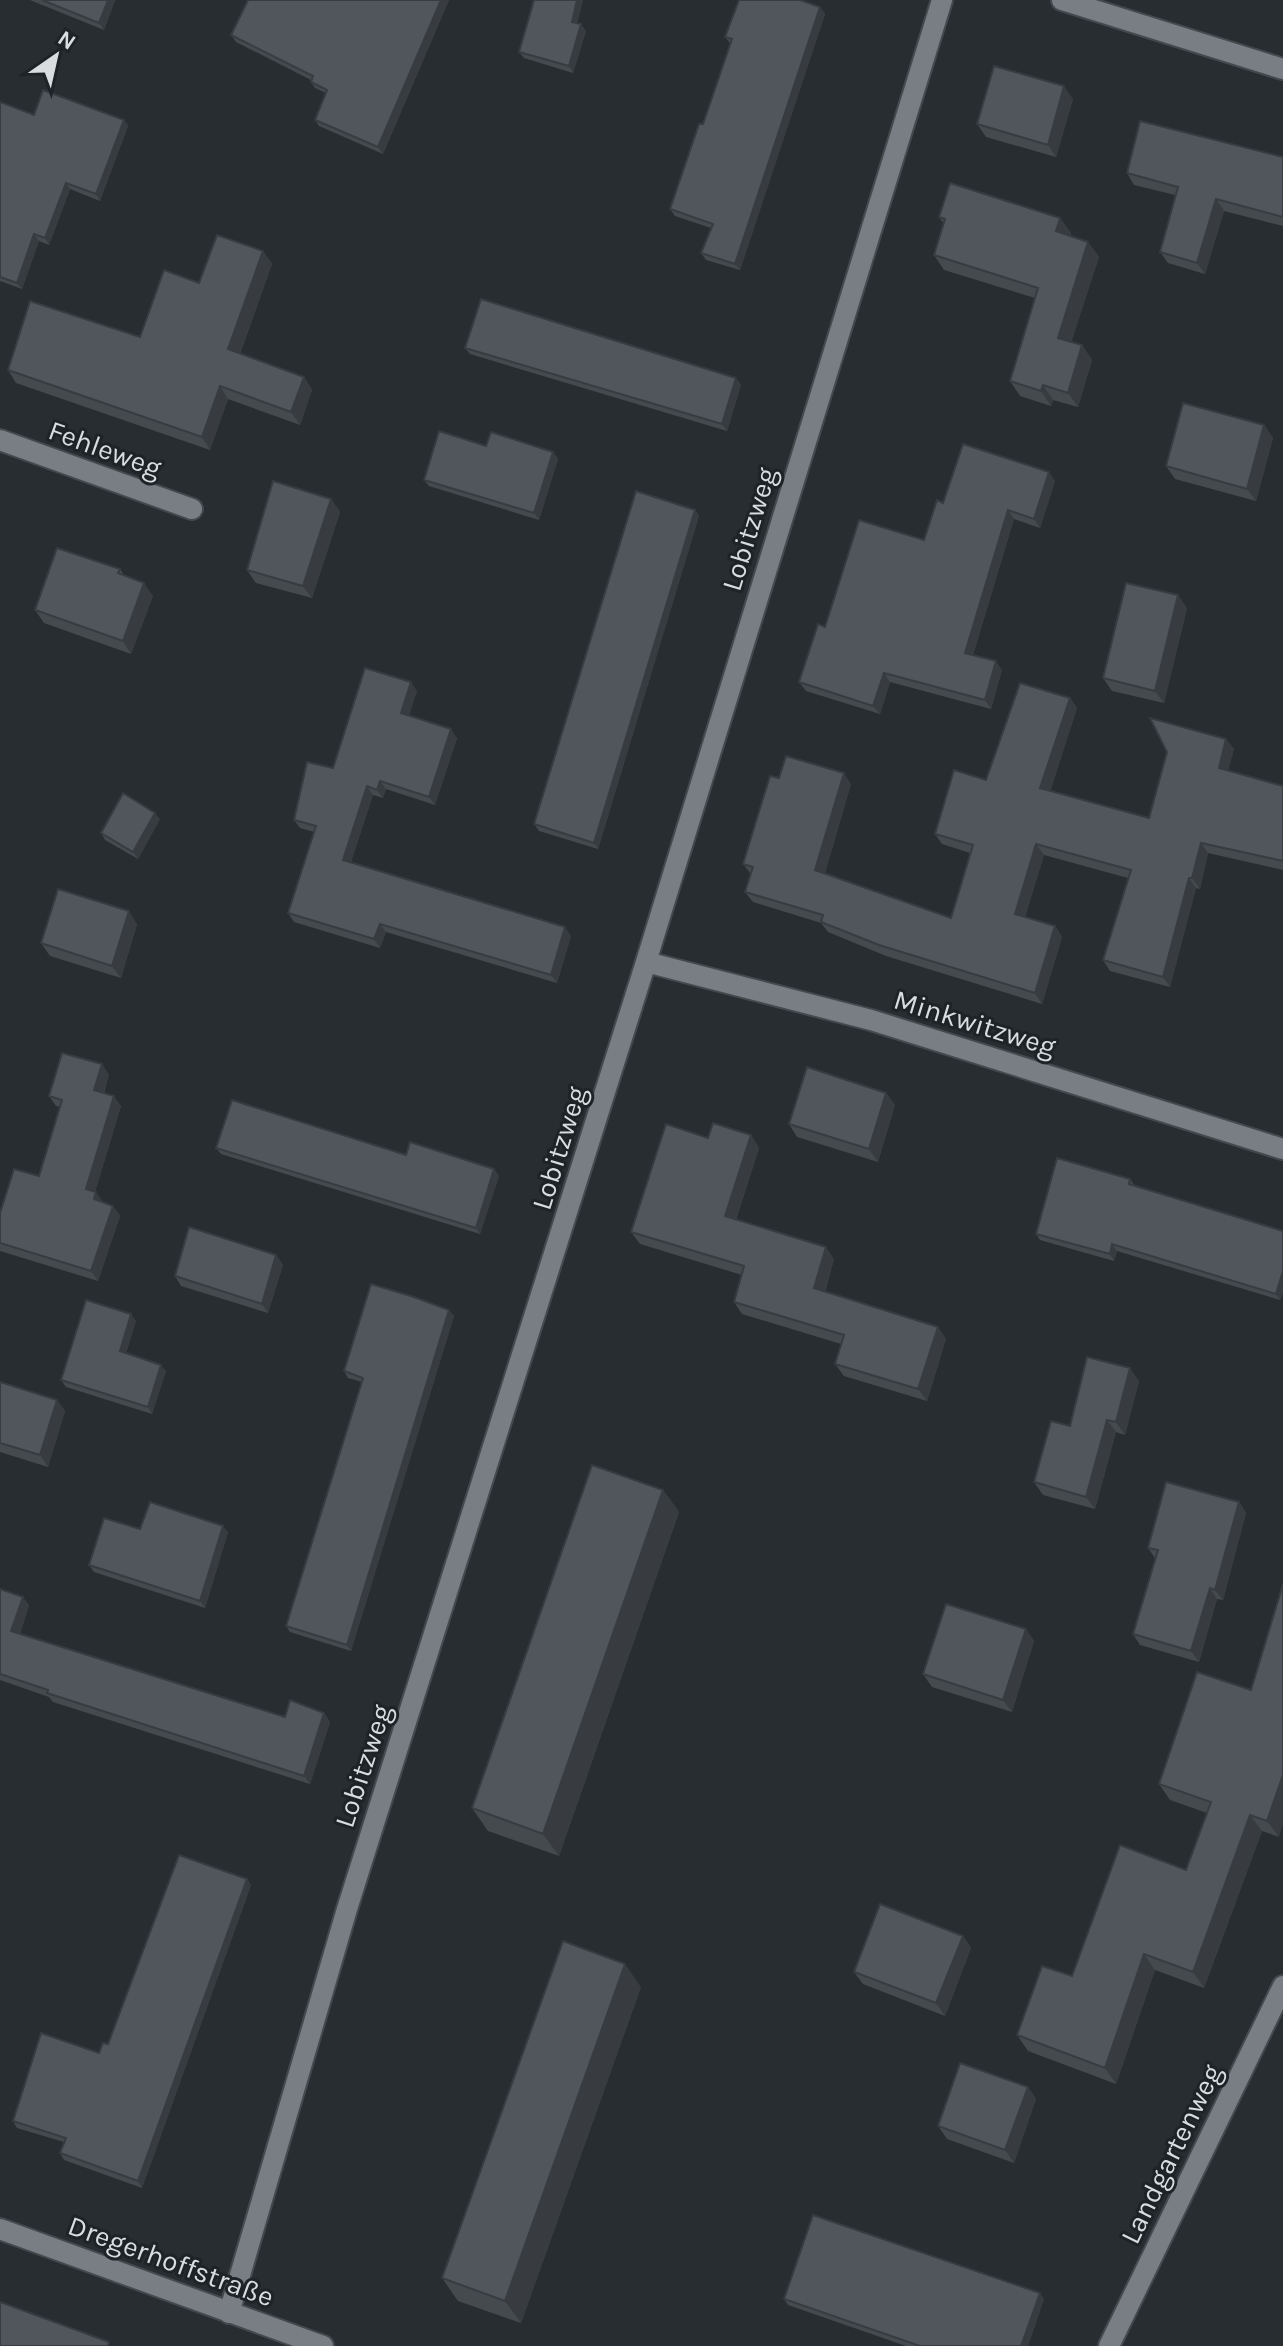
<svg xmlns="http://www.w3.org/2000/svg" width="1283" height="2346" font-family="Karla,sans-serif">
<rect width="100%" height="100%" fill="#282d31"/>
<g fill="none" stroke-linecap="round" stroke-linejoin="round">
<g stroke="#45494d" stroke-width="24">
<path id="minor" d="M1062 0 1283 69
M0 440 192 509
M646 962 871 1020 1283 1149
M0 2229 323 2346
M229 2313 347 1909 646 962 942 0
M1109 2346 1283 1986"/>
</g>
<use href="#minor" stroke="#787e83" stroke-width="20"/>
</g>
<path fill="#454a4e" d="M30 0H115L104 30Z
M248 0H449L383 154 319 126 315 120 326 93 315 88 311 82V80L236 42 231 35Z
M534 0H583L577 23 586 31 573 73 524 58 519 52Z
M820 7 825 14 740 270 706 260 701 253 711 228 675 216 670 209 703 124 730 43 725 37Z
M1073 99 1056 157 986 137 977 124Z
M0 102 34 115 124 120 128 126 100 201 70 189 49 245 39 241 22 289 0 281Z
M1283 157V226L1224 211 1205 274 1168 263 1160 252 1175 195 1134 185 1127 173Z
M939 217 1060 218 1071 233 1070 236 1088 242 1099 257 1071 342 1082 345 1092 360 1078 407 1053 400 1051 406 1020 396 1010 381 1035 298 944 270 934 255 944 224Z
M263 251 272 264 240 354 304 377 312 390 300 425 228 399 210 450 16 383 8 370 140 337 199 283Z
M465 348 736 378 741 385 727 431 470 354Z
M1264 425 1273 438 1256 501 1175 479 1166 466Z
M486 446 553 452 558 459 539 520 429 486 424 480Z
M1055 481 1040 528 1014 519 973 655 1002 670 991 709 890 682 880 714 806 691 799 682 825 627 924 540 943 503Z
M331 499 340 512 312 598 256 583 247 570Z
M695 510 699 516 598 849 539 831 534 824Z
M120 569 124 575 153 596 131 654 44 623 35 610Z
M1187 608 1164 703 1112 691 1103 678Z
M417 691 409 715 457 738 435 805 386 789 383 798 373 795 351 862 571 936 557 983 386 932 380 948 294 922 288 913 314 832 300 828 294 820 333 768Z
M1070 698 1077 708 1050 791 1149 818 1226 739 1234 749 1228 770 1283 786V870L1208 853 1200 889 1196 888 1170 987 1110 971 1103 960 1128 878 1044 855 1025 917 1055 926 1062 937 1042 1004 886 956 828 932 821 923 753 902 745 892 751 874 743 864 779 778 851 784 825 873 951 918 970 853 942 844 935 834 986 780Z
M160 819 138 859 105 840 101 833Z
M137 924 121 978 50 956 41 943Z
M109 1074 104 1093 121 1106 95 1192 103 1202 113 1206 120 1216 98 1281 0 1251V1213L39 1176 60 1107 56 1106 49 1096Z
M886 1093 895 1105 878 1162 797 1137 789 1124Z
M751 1135 759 1148 736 1220 834 1259 825 1292 946 1339 927 1401 844 1376 835 1364 841 1344 742 1314 734 1302 742 1275 640 1244 631 1232 708 1138Z
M216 1148 406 1155 494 1169 499 1176 480 1234 221 1154Z
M1130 1179 1135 1186 1283 1231V1292L1280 1300 1117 1251 1114 1261 1040 1240 1036 1234Z
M276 1255 283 1265 268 1313 181 1286 175 1276Z
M449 1310 454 1316 351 1651 290 1632 286 1626 362 1382 348 1378 344 1371Z
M136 1321 126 1353 166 1371 152 1414 66 1387 61 1380Z
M1139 1381 1125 1435 1116 1432 1095 1509 1043 1495 1034 1482 1070 1426Z
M0 1382 57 1400 65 1411 48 1467 0 1452Z
M663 1490 679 1512 559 1856 488 1831 472 1808Z
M1239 1502 1246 1513 1223 1600 1217 1599 1199 1662 1140 1645 1133 1634 1155 1558 1148 1548Z
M140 1529 228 1532 205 1608 94 1572 89 1565Z
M0 1589 29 1605 20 1634 285 1717 324 1713 330 1722 310 1784 53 1702 49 1697 0 1680Z
M1026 1629 1034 1641 1012 1712 932 1687 923 1674Z
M1197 1672 1279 1837 1262 1831 1204 1988 1155 1970 1116 2084 1028 2051 1017 2035 1072 1976 1186 1870 1207 1813 1170 1800 1159 1784Z
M247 1879 251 1885 142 2188 64 2160 60 2153 64 2142 17 2128 13 2121 99 2053 108 2044Z
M963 1936 971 1948 945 2016 863 1984 854 1972Z
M641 1987 521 2323 458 2301 442 2278Z
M1028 2087 1036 2099 1014 2163 947 2139 938 2126Z
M784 2299H1044L1028 2346H906L788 2305Z"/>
<path fill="#383c40" d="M108 0H115L104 30 99 23Z
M441 0H449L383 154 378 147Z
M577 0H583L576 28 572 22Z
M820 7 825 14 740 270 735 264Z
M581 24 586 31 573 73 569 66Z
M1064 86 1073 99 1056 157 1048 145Z
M124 120 128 126 100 201 96 194Z
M66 183 70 189 49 245 45 238Z
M1216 199 1224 211 1205 274 1197 263Z
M1060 218 1071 233 1066 246 1056 231Z
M34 234 39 241 22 289 17 283Z
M1088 242 1099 257 1068 353 1058 338Z
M263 251 272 264 237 362 228 349Z
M1082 345 1092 360 1078 407 1068 393Z
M304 377 312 390 300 425 291 412Z
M736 378 741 385 727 431 722 424Z
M1043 385 1053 400 1051 406 1041 391Z
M220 386 228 399 210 450 202 437Z
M1264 425 1273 438 1256 501 1247 489Z
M553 452 558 459 539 520 534 513Z
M1049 472 1055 481 1040 528 1034 519Z
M331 499 340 512 312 598 303 586Z
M695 510 699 516 598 849 594 843Z
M1008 510 1014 519 971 661 965 653Z
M144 583 153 596 131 654 123 641Z
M1178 595 1187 608 1164 703 1155 691Z
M996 661 1002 670 991 709 985 700Z
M884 673 890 682 880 714 873 706Z
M411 682 417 691 407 721 401 713Z
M1070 698 1077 708 1048 799 1040 788Z
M451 729 457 738 435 805 429 797Z
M1226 739 1234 749 1226 778 1219 768Z
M844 773 851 784 823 880 815 870Z
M380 781 386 789 383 798 377 790Z
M367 786 373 795 349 868 343 860Z
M155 813 160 819 138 859 133 852Z
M1201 843 1208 853 1200 889 1192 878Z
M1036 844 1044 855 1022 925 1015 914Z
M1189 878 1196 888 1170 987 1163 977Z
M129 911 137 924 121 978 112 966Z
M380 924 386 932 380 948 374 939Z
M1055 926 1062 937 1042 1004 1035 993Z
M565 927 571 936 557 983 551 975Z
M102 1064 109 1074 101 1100 94 1090Z
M886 1093 895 1105 878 1162 869 1149Z
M114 1096 121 1106 93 1199 86 1189Z
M751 1135 759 1148 733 1228 725 1216Z
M494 1169 499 1176 480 1234 476 1228Z
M96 1192 103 1202 94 1199Z
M113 1206 120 1216 98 1281 91 1271Z
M1112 1244 1117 1251 1114 1261 1110 1254Z
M826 1247 834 1259 822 1300 814 1288Z
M276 1255 283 1265 268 1313 262 1304Z
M1283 1271V1292L1280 1300 1276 1294Z
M449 1310 454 1316 351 1651 347 1645Z
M131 1314 136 1321 124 1358 120 1351Z
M938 1327 946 1339 927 1401 918 1389Z
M161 1365 166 1371 152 1414 148 1407Z
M1130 1368 1139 1381 1125 1435 1116 1422Z
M57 1400 65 1411 48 1467 40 1455Z
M1107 1420 1116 1432 1095 1509 1086 1497Z
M663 1490 679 1512 559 1856 543 1834Z
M1239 1502 1246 1513 1223 1600 1215 1590Z
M223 1526 228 1532 205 1608 200 1601Z
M1210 1588 1217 1599 1199 1662 1191 1651Z
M23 1597 29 1605 18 1640 11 1631Z
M1026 1629 1034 1641 1012 1712 1003 1700Z
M324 1713 330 1722 310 1784 304 1776Z
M1283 1775V1824L1279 1837 1267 1821Z
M1250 1815 1262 1831 1204 1988 1193 1972Z
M247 1879 251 1885 142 2188 138 2181Z
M963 1936 971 1948 945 2016 936 2003Z
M1144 1954 1155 1970 1116 2084 1105 2068Z
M625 1964 641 1987 521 2323 505 2301Z
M1028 2087 1036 2099 1014 2163 1005 2150Z
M1040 2293 1044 2299 1028 2346H1021Z"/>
<path fill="#50565b" stroke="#383c40" stroke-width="2" d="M42 0H108L99 23Z
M248 0H441L378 147 315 120 327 90 311 82 313 76 231 35Z
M534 0H577L572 22 581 24 569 66 519 52Z
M739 0H800L820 7 735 264 701 253 713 224 670 209 699 124H703L732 39 725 37Z
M994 66 1064 86 1048 145 977 124Z
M43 90 124 120 96 194 66 183 45 238 34 234 17 283 0 277V102L34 115Z
M1140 121 1283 157V217L1216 199 1197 263 1160 252 1178 187 1127 173Z
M950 183 1060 218 1056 231 1088 242 1058 338 1082 345 1068 393 1043 385 1041 391 1010 381 1038 288 934 255 945 219 939 217Z
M217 235 263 251 228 349 304 377 291 412 220 386 202 437 8 370 30 301 140 337 164 270 199 283Z
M481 299 736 378 722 424 465 348Z
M1183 403 1264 425 1247 489 1166 466Z
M439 431 486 446 491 432 553 452 534 513 424 480Z
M963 444 1049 472 1034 519 1008 510 965 653 996 661 985 700 884 673 873 706 799 682 818 624 825 627 859 520 924 540 937 500 943 503Z
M273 481 331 499 303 586 247 570Z
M636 491 695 510 594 843 534 824Z
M57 548 120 569 118 573 144 583 123 641 35 610Z
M1126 583 1178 595 1155 691 1103 678Z
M365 668 411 682 401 713 451 729 429 797 380 781 377 790 367 786 343 860 565 927 551 975 380 924 374 939 288 913 316 826 294 820 307 762 333 768Z
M1020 683 1070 698 1040 788 1149 818 1167 752 1150 718 1226 739 1219 768 1283 786V861L1201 843 1192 878H1189L1163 977 1103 960 1131 870 1036 844 1015 914 1055 926 1035 993 879 945 821 922 823 915 745 892 753 867 743 864 757 818 770 776 779 778 786 756 844 773 815 870 951 918 973 845 935 834 954 770 986 780Z
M123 793 155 813 133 852 101 833Z
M58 889 129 911 112 966 41 943Z
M62 1053 102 1064 94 1090 114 1096 86 1189 96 1192 94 1199 113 1206 91 1271 0 1243V1213L14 1169 39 1176 62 1100 49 1096Z
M807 1067 886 1093 869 1149 789 1124Z
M232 1100 406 1155 410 1142 494 1169 476 1228 216 1148Z
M713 1123 751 1135 725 1216 826 1247 814 1288 938 1327 918 1389 835 1364 844 1335 734 1302 744 1266 631 1232 666 1124 708 1138Z
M1057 1158 1130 1179 1129 1184 1283 1231V1271L1276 1294 1112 1244 1110 1254 1036 1234Z
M189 1227 276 1255 262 1304 175 1276Z
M371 1284 414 1297 449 1310 347 1645 286 1626 363 1378 344 1371Z
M86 1300 131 1314 120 1351 161 1365 148 1407 61 1380Z
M1087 1357 1130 1368 1116 1422 1107 1420 1086 1497 1034 1482 1051 1421 1070 1426Z
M0 1382 57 1400 40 1455 0 1443Z
M592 1465 663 1490 543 1834 472 1808Z
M1166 1482 1239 1502 1215 1590 1210 1588 1191 1651 1133 1634 1158 1550 1148 1548Z
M150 1502 223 1526 200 1601 89 1565 104 1518 140 1529Z
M1283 1584V1775L1267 1821 1250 1815 1193 1972 1144 1954 1105 2068 1017 2035 1042 1966 1072 1976 1120 1845 1186 1870 1211 1802 1159 1784 1197 1672 1251 1690Z
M0 1589 23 1597 11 1631 285 1717 290 1700 324 1713 304 1776 47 1693 48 1690 0 1674Z
M946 1604 1026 1629 1003 1700 923 1674Z
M179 1855 247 1879 138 2181 60 2153 66 2138 13 2121 41 2033 99 2053 103 2043 108 2044Z
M880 1904 963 1936 936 2003 854 1972Z
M563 1941 625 1964 505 2301 442 2278Z
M960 2063 1028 2087 1005 2150 938 2126Z
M813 2215 1040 2293 1021 2346H920L784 2299Z
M0 2302 109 2342 108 2346H0Z"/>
<g text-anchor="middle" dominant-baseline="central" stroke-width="6" stroke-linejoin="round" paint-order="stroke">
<g font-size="28" fill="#dadde0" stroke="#1e2327">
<text transform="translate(105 449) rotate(20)">Fehleweg</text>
<text transform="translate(749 529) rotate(-73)">Lobitzweg</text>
<text transform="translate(975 1023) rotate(17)">Minkwitzweg</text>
<text transform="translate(559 1148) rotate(-73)">Lobitzweg</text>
<text transform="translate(363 1766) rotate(-72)">Lobitzweg</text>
<text transform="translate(1171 2154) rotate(-64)">Landgartenweg</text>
<text transform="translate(171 2261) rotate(20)">Dregerhoffstraße</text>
</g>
</g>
<g transform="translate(56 56) rotate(34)" stroke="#1e2327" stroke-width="6" paint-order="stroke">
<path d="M0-6L14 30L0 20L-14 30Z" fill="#dadde0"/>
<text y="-12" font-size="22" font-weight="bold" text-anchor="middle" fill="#dadde0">N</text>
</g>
</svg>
